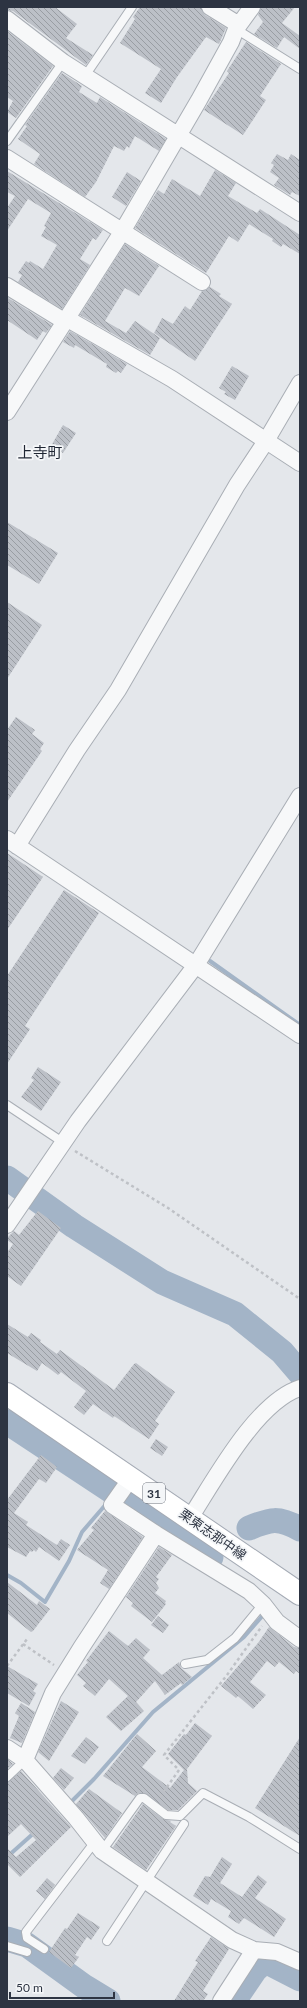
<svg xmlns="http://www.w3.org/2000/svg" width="307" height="2008" font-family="Lato,'Noto Sans JP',sans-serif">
<defs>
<pattern id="building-back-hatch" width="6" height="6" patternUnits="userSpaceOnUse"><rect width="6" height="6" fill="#bcc0c7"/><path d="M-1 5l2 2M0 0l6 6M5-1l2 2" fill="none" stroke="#999da3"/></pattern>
</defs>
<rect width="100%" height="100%" fill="#e4e7eb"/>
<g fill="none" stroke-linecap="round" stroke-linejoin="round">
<path stroke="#a3b4c7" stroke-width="4" d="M210 961 300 1025
M7 1575 21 1583 45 1602 69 1561 82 1532 107 1503
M72 1801 94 1779 153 1712 244 1637 265 1613
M7 1857 35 1832"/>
<path stroke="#a3b4c7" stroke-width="25" d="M7 1178 74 1226 162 1282 235 1314 282 1352 300 1373
M7 1422 116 1494
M128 1502 209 1559 211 1557
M249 1528C271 1519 278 1517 300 1529
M7 1939 27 1945 85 1987 108 2001
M234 2001 255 1970 265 1961 300 1979"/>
</g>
<path fill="url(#building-back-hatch)" d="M7 7H55L77 24 66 38 93 55 86 65 13 11 7 10Z
M140 7H201L205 15 226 28 219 44 206 37 177 77 161 103 145 93 161 69 120 43 135 19 133 17Z
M261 7H295L282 23 300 36V49L284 37 277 48 254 34 263 22 258 15Z
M7 31 53 66 16 118 7 112 13 101 7 97Z
M246 42 281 64 260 96 266 100 243 135 204 110 229 73 227 71Z
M62 73 82 86 79 92 97 103 100 97 166 139 159 151 135 136 129 148 127 146 124 151 114 146 96 182 85 197 34 164 40 154 18 139 27 126 25 125Z
M277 154 288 160 291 154 300 160V196L292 192 290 195 274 185 279 178 270 172 274 165 271 163Z
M215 170 236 183 228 196 257 213 260 209 300 235V254L283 244 281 247 272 241 273 239 249 224 238 242 229 236 206 273 135 228 158 190 164 194 172 179 200 196Z
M7 171 103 230 96 240 93 238 80 259 90 265 62 309 18 282 22 275 18 273 26 261 29 263 30 261 43 269 57 245 41 236 46 227 44 226 51 213 28 199 7 231V208L15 196 7 192Z
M127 172 141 181 126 206 112 197Z
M125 244 159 266 139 296 125 288 105 321 126 333 135 321 160 338 150 355 80 315Z
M210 287 221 294 219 296 232 304 195 361 154 333 162 318 173 324 185 306 190 310 202 291Z
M8 298 52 325 46 333 43 331 37 340 7 320Z
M70 331 127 364 121 373 118 371 116 373 106 367 107 364 75 345 74 348 63 342Z
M232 366 249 376 235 400 224 394 226 392 219 388Z
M63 425 76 433 63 453 51 446Z
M7 522 58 553 39 584 7 565Z
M7 602 42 625 7 679Z
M16 717 35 730 32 734 44 743 40 749 42 751 7 802V730Z
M7 853 43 877 7 930Z
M64 890 99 913 25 1026 30 1029 7 1064V976Z
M38 1067 61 1082 41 1111 21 1097 34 1080 31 1078Z
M38 1211 61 1228 21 1286 7 1276V1253L13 1244 7 1240V1238L14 1231 19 1235Z
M7 1324 28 1337 31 1333 41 1340 40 1342 57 1354 60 1350 114 1390 134 1364 136 1363 175 1392 155 1421 159 1424 149 1439 114 1416 113 1418 93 1404 84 1415 74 1407 86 1391 61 1372 58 1375 42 1363 37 1371 7 1353Z
M156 1439 168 1447 162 1456 150 1448Z
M41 1455 57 1467 46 1483 39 1479 14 1513 28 1522 26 1525 57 1545 61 1539 70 1545 59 1561 39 1547 36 1552 34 1550 32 1552 30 1551 26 1557 7 1547V1500Z
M105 1511 143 1537 109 1589 100 1583 108 1570 77 1550 94 1530 91 1528Z
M159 1547 172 1555 156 1577 159 1579 156 1583 159 1588 155 1593 166 1601 165 1603 166 1604 152 1622 131 1606 133 1603 126 1597Z
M7 1582 37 1605 39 1601 50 1609 33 1631 31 1632 7 1613Z
M158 1616 169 1625 163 1633 151 1625Z
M269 1627 294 1647 300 1648V1674L296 1671 294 1674 279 1662 275 1667 267 1661 250 1682 266 1695 253 1709 238 1696 236 1698 221 1686 258 1643Z
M109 1631 128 1646 136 1638 150 1650 143 1658 162 1675 179 1662 181 1668 192 1677 182 1685 181 1683 165 1695 155 1681 136 1702 144 1711 121 1731 106 1717 128 1696 109 1679 95 1696 83 1686 86 1683 77 1675 88 1662 86 1661Z
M7 1666 38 1684 33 1691 36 1693 29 1706 7 1693Z
M61 1701 79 1712 49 1761 38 1752Z
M21 1703 35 1712 22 1743 10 1738 19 1716 15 1713Z
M195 1723 212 1736 187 1769 188 1783 197 1791 178 1810H168L144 1793H138L135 1796 103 1776 137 1734 156 1751 142 1767 170 1788 184 1770 168 1754 184 1734 186 1735Z
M86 1737 99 1747 85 1764 71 1756Z
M300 1737V1836L255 1808Z
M7 1759 13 1764 7 1769Z
M61 1768 74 1778 64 1790 53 1778Z
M21 1771 71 1827 20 1877 7 1864V1848L16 1857 36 1840 21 1824 7 1837V1782Z
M89 1789 122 1813 105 1838 76 1804Z
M143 1804 163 1819 171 1821 170 1822 176 1826 146 1870 113 1847Z
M222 1857 232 1864 220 1883 242 1897 258 1875 267 1882 255 1898 286 1919 274 1937 244 1918 239 1924 228 1917 231 1911 211 1899 208 1905 193 1896 205 1876 210 1877Z
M47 1878 55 1885 45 1899 36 1891Z
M78 1913 100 1927 91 1940 87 1937 75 1955 79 1957 71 1968 49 1952 65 1928 67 1929Z
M211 1937 229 1949 203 1991 208 1994 203 2001H174L198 1962 195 1961Z"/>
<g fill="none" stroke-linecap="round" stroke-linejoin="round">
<g stroke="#a9aeb5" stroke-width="10">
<path id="service" d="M236 29 300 69
M85 76 132 7
M7 141 63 62
M7 1105 64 1143
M185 1664 207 1660 235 1638 263 1604
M7 1777 25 1760
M102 1851 140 1798H144L166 1815 180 1816 203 1793 249 1817 300 1849
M107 1941 184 1824
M7 1946 27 1952
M44 1949 27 1938 26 1932 94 1843"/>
</g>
<g stroke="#a9aeb5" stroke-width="18">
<path id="minor" d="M210 7 239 25
M7 19 63 62 300 213
M7 158 202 282
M7 286 64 321
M66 318 172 379 300 463
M7 412 122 232 199 100 231 42 236 29 252 7
M7 839 300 1035
M17 846 77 750 118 690 237 485 266 441 300 383
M7 1225 78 1121 196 965 300 796
M190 1518C214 1481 256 1402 300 1388
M156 1534 249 1591 263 1604 277 1622 300 1639
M7 1748 25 1760 76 1818 102 1851 232 1940 254 1950 277 1952 300 1962
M25 1760 53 1693 81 1648 156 1534 112 1505 131 1478
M221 2001 254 1950"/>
</g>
<g stroke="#a5abb5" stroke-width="24">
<path id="primary" d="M7 1394 300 1594"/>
</g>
<path stroke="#bec1c6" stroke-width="2.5" stroke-dasharray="3 3" stroke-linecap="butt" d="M75 1151 168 1208 300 1299
M23 1644 54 1665
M7 1666 27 1639
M160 1797 179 1770 164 1755 227 1675 262 1626"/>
<use href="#service" stroke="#f7f8f9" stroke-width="8"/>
<use href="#minor" stroke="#f7f8f9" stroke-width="16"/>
<use href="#primary" stroke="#fff" stroke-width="22"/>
</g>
<g text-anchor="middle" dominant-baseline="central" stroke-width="3.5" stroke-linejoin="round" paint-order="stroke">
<rect fill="#f4f6f8" stroke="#696e79" stroke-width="1" x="143" y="1483" width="22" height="20" rx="3"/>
<g font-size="12" font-weight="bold" fill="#2d3442">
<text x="154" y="1493">31</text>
</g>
<g font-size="13" fill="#2d3442" stroke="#f4f6f8">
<text transform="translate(213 1534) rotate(35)">栗東志那中線</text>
</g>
<g font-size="15" fill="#1f2633" stroke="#f4f6f8">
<text x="40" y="452">上寺町</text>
</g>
</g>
<rect width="307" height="2008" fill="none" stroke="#2d3442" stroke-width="16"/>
<path d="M10 1992v6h104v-6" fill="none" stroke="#2d3442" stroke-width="2"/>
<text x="16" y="1992" font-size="12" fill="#2d3442" stroke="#f4f6f8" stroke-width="3" paint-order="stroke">50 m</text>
</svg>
